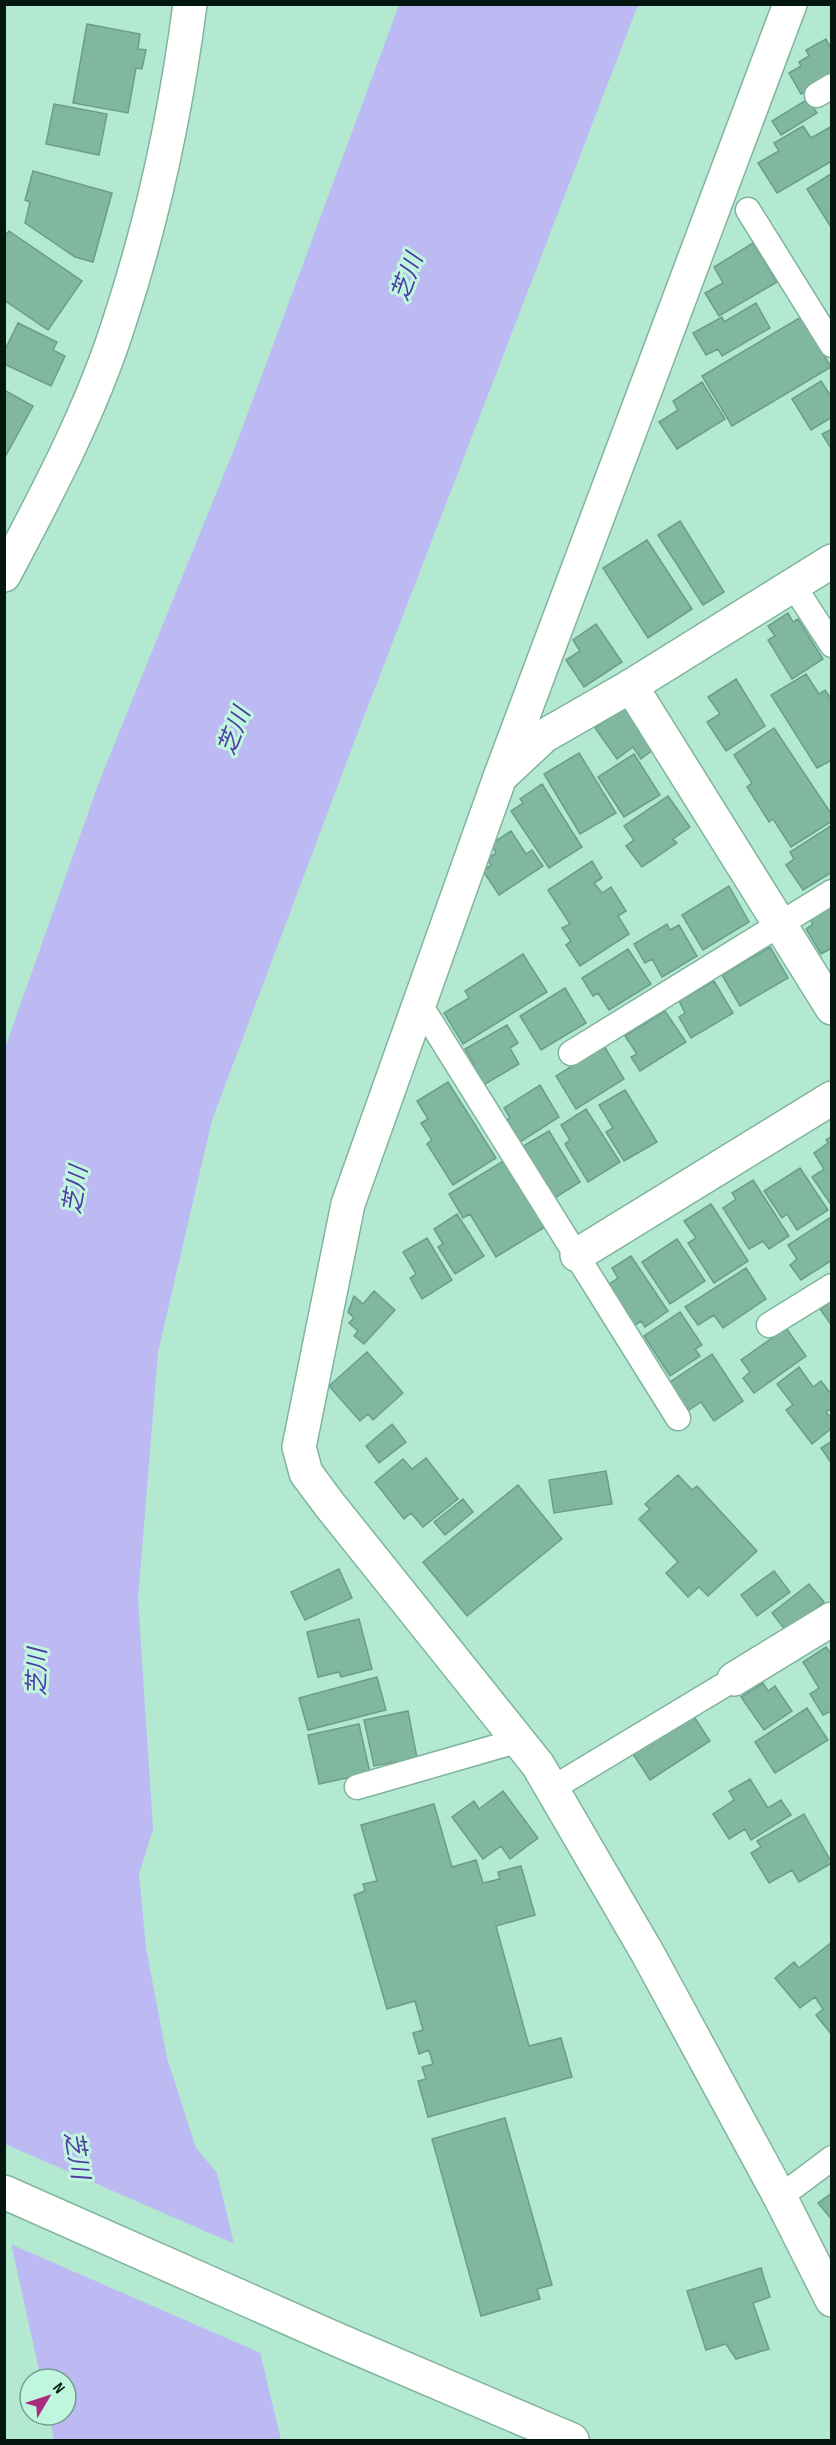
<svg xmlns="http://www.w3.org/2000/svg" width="836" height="2445" font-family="'Sofia Sans Condensed','Noto Sans JP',sans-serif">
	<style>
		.water { fill: #bcb9f3 }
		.pier { fill: #b3e9d1 }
		.building { fill: #81b69f; stroke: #6a9e88; stroke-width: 1.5 }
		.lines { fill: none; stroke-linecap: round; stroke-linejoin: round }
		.lane-casing { stroke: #80b49e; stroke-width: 27 }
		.street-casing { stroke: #80b49e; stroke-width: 36 }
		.secondary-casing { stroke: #80b49e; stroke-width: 36 }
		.lane { stroke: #fff; stroke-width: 24 }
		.street { stroke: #fff; stroke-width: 33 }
		.secondary { stroke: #fff; stroke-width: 33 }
		.labels { text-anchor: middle; stroke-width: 6; stroke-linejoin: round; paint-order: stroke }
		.water-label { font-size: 24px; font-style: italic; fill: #4f3ba6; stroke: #c0f6de }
	</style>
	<rect width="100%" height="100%" fill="#b3e9d1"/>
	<!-- water -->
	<path class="water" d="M399 5H638L350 753 212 1120 158 1352 138 1599 153 1829 139 1874 146 1948 167 2058 196 2148 217 2173 281 2440H54L49 2415H66V2379H41L5 2216 4 1051 99 782 239 437Z"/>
	<!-- pier -->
	<path class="pier" d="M5 2144 237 2245 263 2354 8 2243 4 2229Z"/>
	<!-- building -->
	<path class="building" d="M87 24 140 34 138 49 146 50 142 69 136 68 128 113 73 103Z
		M826 39 832 50V77L801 94 789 73 801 66 799 62 809 56 806 50Z
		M808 99 817 113 781 135 772 121Z
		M54 104 107 114 99 155 46 144Z
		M803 126 811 138 832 126V161L777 193 758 163 779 151 774 143Z
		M33 171 112 193 93 262 75 257 25 223 30 202 25 200Z
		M832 173V229L807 189Z
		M9 231 82 281 48 330 4 300V237Z
		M753 243 777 282 719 316 705 293 723 283 714 267Z
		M756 303 770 328 722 356 718 349 706 355 693 333 722 317 724 322Z
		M801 317 831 367 732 426 702 376Z
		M18 323 57 342 53 350 65 356 51 386 4 364V352Z
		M821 381 832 398V417L811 430 792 399Z
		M702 382 725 419 677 449 659 422 678 410 673 401Z
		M4 390 33 406 4 459Z
		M832 429V450L822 434Z
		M680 521 724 592 703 605 658 535Z
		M647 540 692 609 648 638 603 568Z
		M788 613 793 622 798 619 823 659 792 679 768 640 775 636 768 626Z
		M596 624 622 662 584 687 566 660 580 651 573 640Z
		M806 674 819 694 825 690 832 700V760L817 768 771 695Z
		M736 679 765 726 726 751 707 722 720 714 708 697Z
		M624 706 655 748 641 759 633 747 617 759 595 728Z
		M774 728 832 815V821L791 847 773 819 769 822 747 787 752 783 734 755Z
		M579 753 616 813 580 834 544 774Z
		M634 754 660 795 624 817 598 777Z
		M542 784 582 847 549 868 511 811 523 803 520 799Z
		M668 796 690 827 673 839 677 843 642 867 626 846 634 840 624 826Z
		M832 825V872L803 890 786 865 794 859 790 852Z
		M511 831 526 854 532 850 543 866 499 895 483 871 491 865 487 859 496 853 491 844Z
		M592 861 602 878 594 883 602 893 611 887 626 911 618 916 629 934 580 966 566 945 571 941 562 928 570 924 548 890Z
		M729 886 749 922 703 950 682 915Z
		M832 906V948L821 954 806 929 813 924 809 919Z
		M667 924 670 930 679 925 697 956 662 977 652 959 645 963 634 944Z
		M770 947 788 978 740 1006 722 975Z
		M628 949 651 984 609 1010 598 993 593 996 582 978Z
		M523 954 547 992 463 1044 444 1013 469 998 465 991Z
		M714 981 733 1013 691 1038 679 1017 685 1013 679 1001Z
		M565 988 586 1023 541 1050 520 1016Z
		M665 1011 686 1042 640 1071 631 1057 637 1054 625 1036Z
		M507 1025 518 1043 510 1048 519 1064 480 1087 469 1067 474 1064 465 1049Z
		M604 1046 624 1079 576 1109 556 1076Z
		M448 1082 496 1158 453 1185 427 1144 432 1140 421 1123 428 1119 417 1101Z
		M540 1085 559 1117 517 1144 503 1122 510 1118 504 1108Z
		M625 1090 657 1142 624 1161 606 1132 613 1128 599 1105Z
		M586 1109 620 1162 588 1182 565 1144 570 1140 561 1125Z
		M549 1131 580 1182 550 1201 518 1149Z
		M832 1136V1206L812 1177 824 1169 814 1153 828 1143 826 1140Z
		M505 1160 545 1227 496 1257 470 1214 463 1218 449 1194Z
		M800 1168 828 1210 797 1230 787 1214 782 1218 764 1191Z
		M753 1180 789 1236 769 1249 763 1241 749 1249 723 1208 736 1199 732 1193Z
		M711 1204 748 1261 714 1283 688 1243 696 1238 684 1221Z
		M457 1214 484 1256 455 1274 438 1247 443 1244 434 1229Z
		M831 1217 832 1260 801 1280 790 1265 797 1259 788 1245Z
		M427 1238 452 1280 422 1299 410 1278 416 1274 403 1252Z
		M677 1239 705 1281 670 1304 642 1262Z
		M631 1256 668 1311 645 1327 641 1321 630 1328 603 1288 618 1278 612 1268Z
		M746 1268 766 1299 723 1328 714 1315 698 1325 685 1307Z
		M374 1291 395 1310 364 1344 354 1336 358 1331 349 1323 354 1318 348 1312 354 1296 363 1304Z
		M832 1301V1326L820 1309Z
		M680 1312 702 1345 695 1349 700 1356 670 1376 644 1336Z
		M786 1328 806 1356 754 1393 743 1378 750 1372 741 1360Z
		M367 1352 403 1393 373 1420 368 1414 360 1421 329 1386Z
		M712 1354 743 1401 714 1421 701 1402 686 1412 667 1384Z
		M799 1367 813 1387 821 1381 832 1395V1408L826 1412 832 1419V1428L812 1444 786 1410 793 1405 777 1384Z
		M392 1424 406 1442 379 1463 366 1446Z
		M832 1441V1464L821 1448Z
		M426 1458 458 1499 423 1527 411 1513 404 1519 375 1482 403 1459 412 1469Z
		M606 1471 612 1504 554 1513 549 1480Z
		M678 1475 692 1490 697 1486 757 1551 708 1596 699 1587 688 1597 666 1573 678 1562 639 1519 650 1509 645 1504Z
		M518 1485 562 1539 467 1616 423 1562Z
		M463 1499 473 1512 445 1535 434 1522Z
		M339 1569 352 1598 305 1620 291 1592Z
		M774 1571 790 1592 757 1616 741 1595Z
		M809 1584 824 1602 786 1631 772 1613Z
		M359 1619 372 1669 341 1677 339 1672 318 1677 307 1632Z
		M826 1647 832 1655V1711L823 1715 810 1694 819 1688 803 1662Z
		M377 1677 386 1710 308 1730 299 1698Z
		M763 1683 768 1691 775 1686 792 1711 764 1730 741 1697Z
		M807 1708 828 1740 775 1773 755 1742Z
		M408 1711 417 1758 374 1766 364 1720Z
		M693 1715 710 1741 650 1780 633 1754Z
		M359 1724 370 1773 319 1784 308 1735Z
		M750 1779 768 1808 781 1800 791 1815 751 1840 745 1829 729 1839 713 1814 734 1800 729 1791Z
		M503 1791 538 1838 510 1859 501 1846 483 1859 452 1817 474 1801 479 1809Z
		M434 1804 452 1867 476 1860 483 1883 500 1879 498 1872 521 1866 535 1915 496 1926 529 2046 561 2038 572 2077 428 2117 418 2081 426 2079 422 2067 433 2064 429 2050 419 2054 413 2033 423 2030 415 2001 387 2009 354 1895 365 1891 363 1884 377 1881 361 1825Z
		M804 1814 832 1863 799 1882 792 1870 769 1883 751 1853 761 1847 757 1841Z
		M832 1942V2035L816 2015 823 2009 815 1997 800 2008 775 1978 794 1962 799 1968Z
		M505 2118 552 2285 537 2289 540 2299 481 2316 432 2139Z
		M832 2193V2220L818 2203Z
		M761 2268 770 2297 753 2303 769 2349 736 2359 726 2344 706 2350 687 2291Z"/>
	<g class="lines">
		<!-- lane casing -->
		<g class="lane-casing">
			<path id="lane" d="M817 95 832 86
				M748 210 832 345
				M793 585 832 645
				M419 1003 678 1418
				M571 1053 832 892
				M769 1325 832 1286
				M357 1787 520 1740
				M553 1788 734 1679
				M780 2197 832 2158"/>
		</g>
		<!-- street casing -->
		<g class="street-casing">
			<path id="street" d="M631 686 832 1008
				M500 777 790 4
				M577 1255 832 1098
				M734 1679 832 1619"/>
		</g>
		<!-- secondary casing -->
		<g class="secondary-casing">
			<path id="secondary" d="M832 561 631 686 544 736 500 777 348 1204 299 1447 306 1473 329 1504 538 1765 648 1954 780 2197 832 2300
				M4 575C47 494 91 411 119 323 153 220 176 112 190 4
				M4 2192 338 2340 572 2440"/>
		</g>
		<!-- lane -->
		<use href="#lane" class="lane"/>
		<!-- street -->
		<use href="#street" class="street"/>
		<!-- secondary -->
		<use href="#secondary" class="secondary"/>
	</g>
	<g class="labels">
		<!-- water labels -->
		<g class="water-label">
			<text transform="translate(407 277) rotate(-70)" y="8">芝川</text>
			<text transform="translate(234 731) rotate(-69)" y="8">芝川</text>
			<text transform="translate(75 1190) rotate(-81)" y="8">芝川</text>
			<text transform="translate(37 1672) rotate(-89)" y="8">芝川</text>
			<text transform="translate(77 2155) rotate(80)" y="8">芝川</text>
		</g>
	</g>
	<!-- border -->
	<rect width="836" height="2445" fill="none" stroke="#031710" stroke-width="12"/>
	<!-- north arrow -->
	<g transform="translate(48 2397) rotate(51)"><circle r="28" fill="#c0f6de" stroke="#749d8c" stroke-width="1.5"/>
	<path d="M0-4.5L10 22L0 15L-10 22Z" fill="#aa2c7c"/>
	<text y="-9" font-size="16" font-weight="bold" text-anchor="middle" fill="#031710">N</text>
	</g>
</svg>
